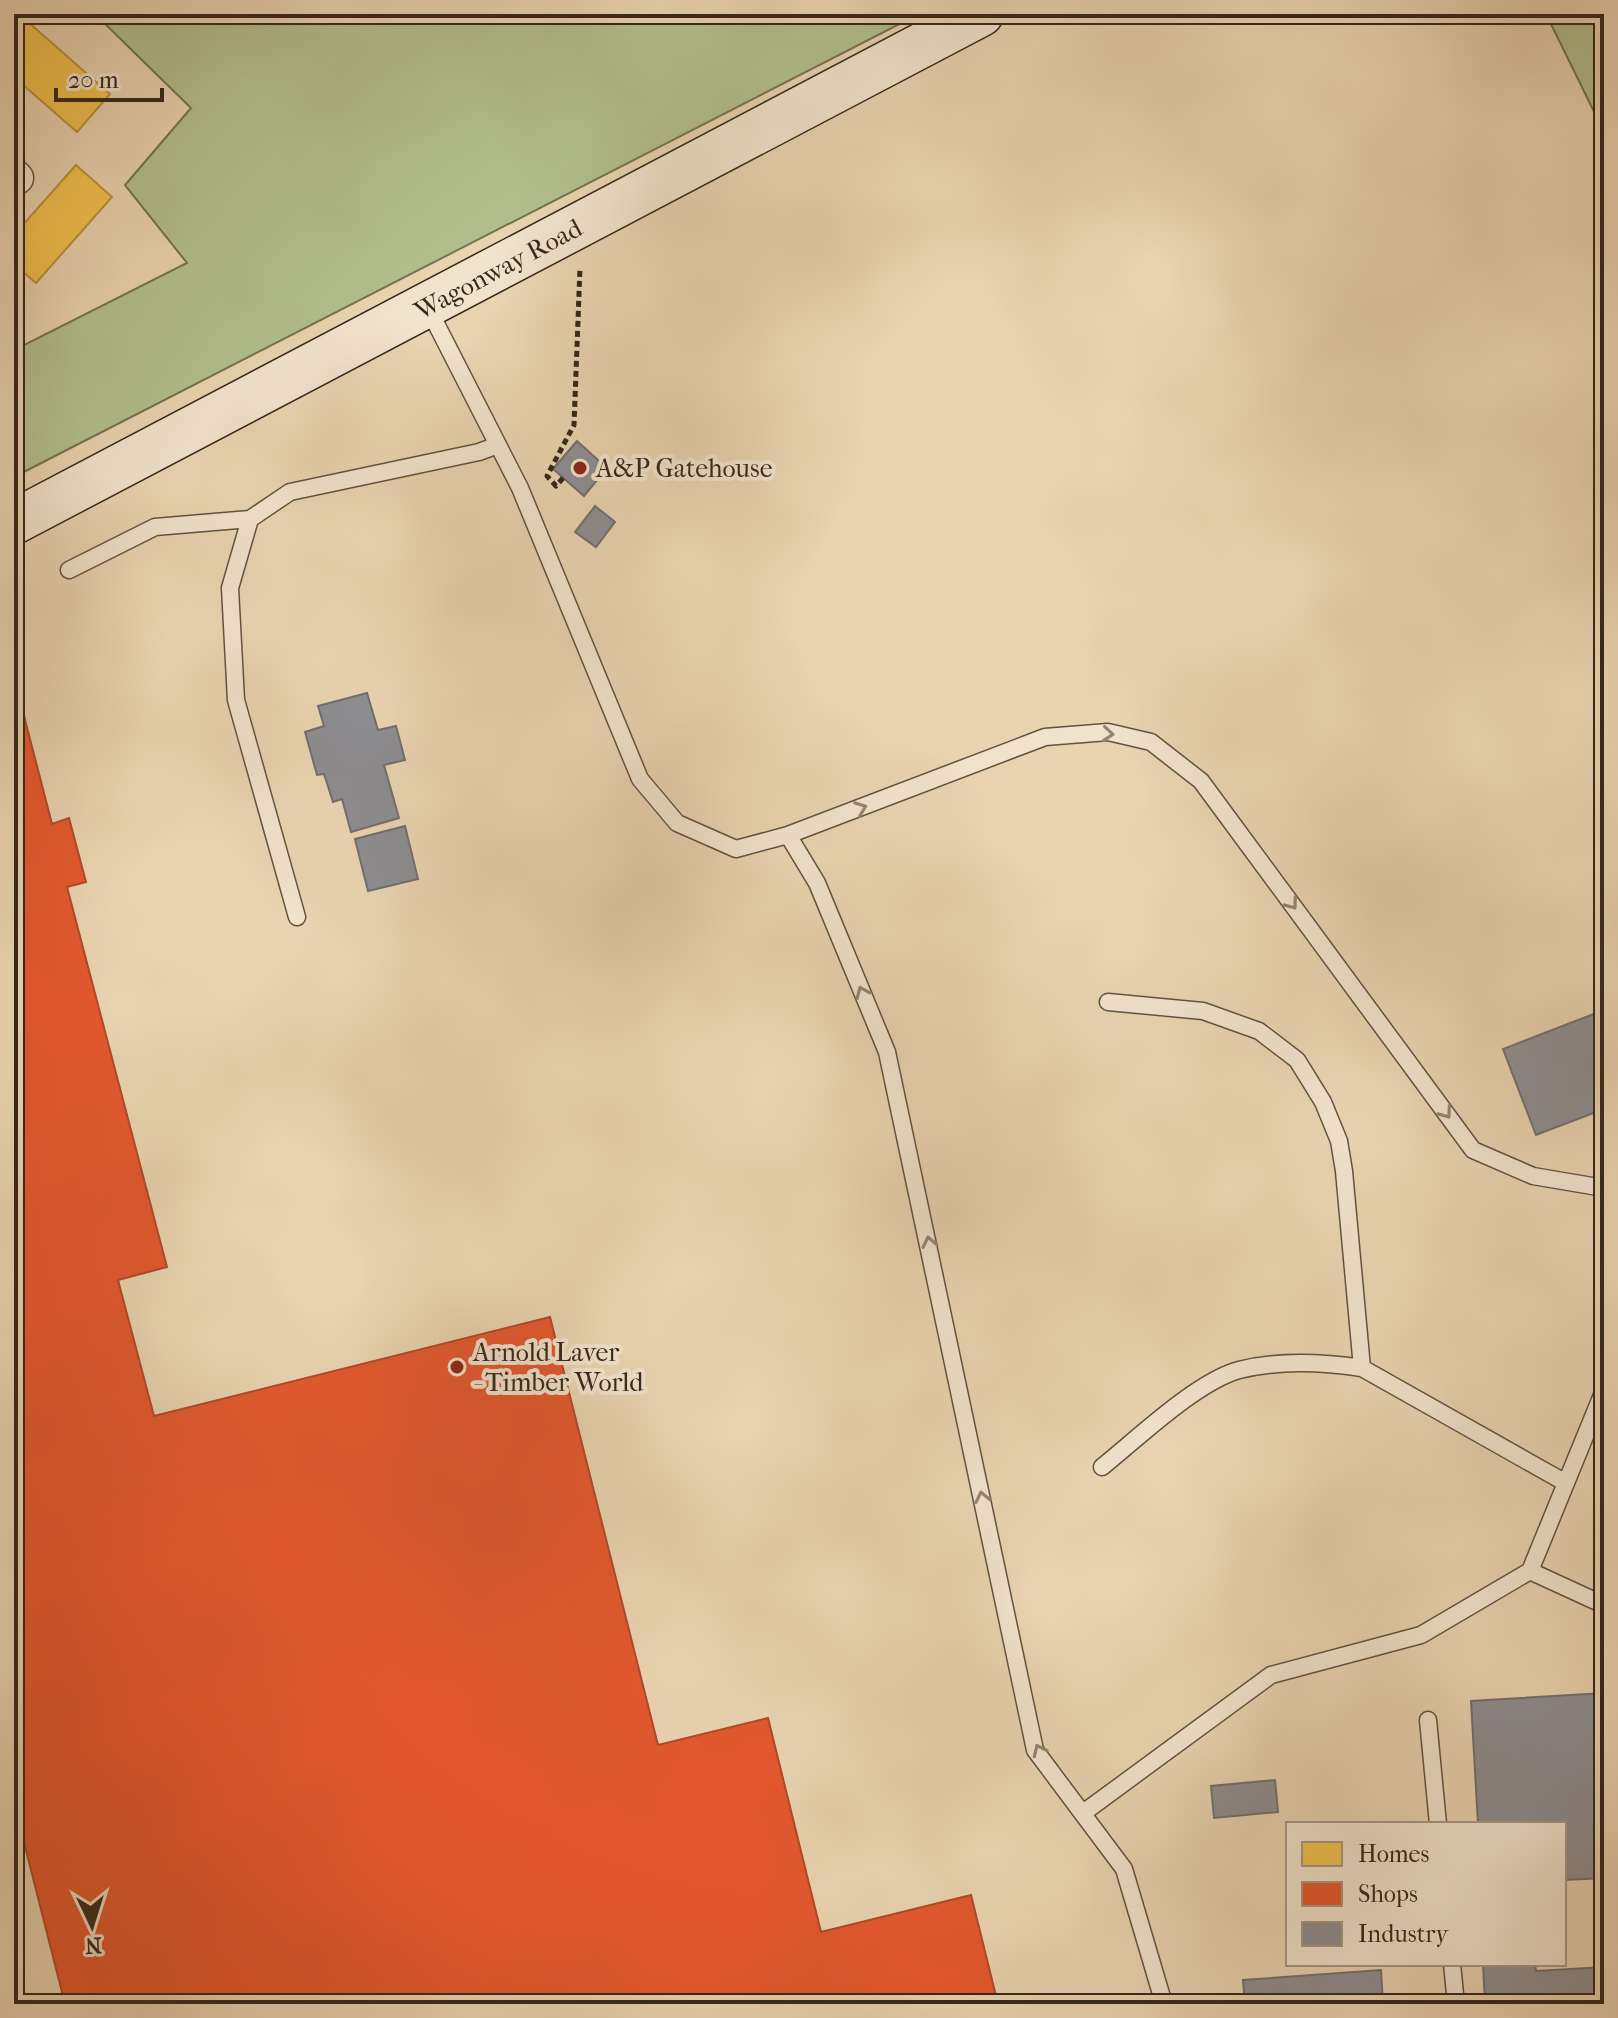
<svg xmlns="http://www.w3.org/2000/svg" width="1618" height="2018" font-family="'IM FELL French Canon',serif">
	<style>
		.green { fill: #b2be8e; stroke: #747254; stroke-width: 2 }
		.homes { fill: #f2c14e; stroke: #b9933e; stroke-width: 2 }
		.shops { fill: #e4572e; stroke: #b04928; stroke-width: 2 }
		.industry { fill: #8d8d92; stroke: #736e6e; stroke-width: 2 }
		.lines { fill: none; stroke-linecap: round; stroke-linejoin: round }
		.service-casing { stroke: #625240; stroke-width: 19 }
		.minor-casing { stroke: #625240; stroke-width: 35 }
		.secondary-casing { stroke: #35271a; stroke-width: 47 }
		.path { stroke: #35271a; stroke-width: 5; stroke-dasharray: 6 4; stroke-linecap: butt }
		.service { stroke: #f1e2cc; stroke-width: 16 }
		.minor { stroke: #f1e2cc; stroke-width: 32 }
		.secondary { stroke: #f1e2cc; stroke-width: 44 }
		.oneway { stroke: #938473 }
		.poi-dot { fill: #8f2418; stroke: #f1e2cc; stroke-width: 3 }
		.labels { text-anchor: middle; stroke-width: 8; stroke-linejoin: round; paint-order: stroke }
		.street-label { font-size: 26px; fill: #35271a; stroke: #f1e2cc }
		.poi-label { font-size: 26px; fill: #35271a; stroke: #f1e2cc; text-anchor: start }
	</style>
	<rect width="100%" height="100%" fill="#e9d3b0"/>
	<filter id="stains"><feTurbulence type="fractalNoise" baseFrequency=".0025" numOctaves="4"/><feColorMatrix values="0 0 0 0 .2 0 0 0 0 .09 0 0 0 0 .02 0 0 0 .5 -.17"/></filter>
	<radialGradient id="worn" r=".72"><stop offset=".6" stop-color="#630" stop-opacity="0"/><stop offset="1" stop-color="#630" stop-opacity=".3"/></radialGradient>
	<!-- green -->
	<path class="green" d="M95 14H919L14 477V350L187 263 125 185 191 108Z
		M1546 14H1604V132Z"/>
	<!-- homes -->
	<path class="homes" d="M14 14H19L110 94 77 132 14 77Z
		M76 165 112 197 36 283 14 264V235Z"/>
	<!-- shops -->
	<path class="shops" d="M14 677 52 824 69 818 86 882 67 887 167 1267 118 1280 154 1416 550 1317 658 1745 768 1718 821 1932 971 1895 998 2004H65L14 1803Z"/>
	<!-- industry -->
	<path class="industry" d="M577 441 607 468 584 496 553 469Z
		M595 506 615 522 596 547 575 532Z
		M367 693 378 730 396 726 405 760 384 765 399 818 351 832 342 799 333 802 324 774 317 775 305 732 324 726 318 706Z
		M405 826 418 879 368 891 355 839Z
		M1604 1010V1109L1536 1135 1503 1049Z
		M1604 1693V1878L1564 1880V1824H1478L1471 1701Z
		M1275 1780 1278 1812 1214 1818 1211 1786Z
		M1483 1964H1535L1536 1971 1604 1967V2004H1485Z
		M1381 1970 1383 2004H1245L1243 1980Z"/>
	<g class="lines">
		<!-- service casing -->
		<g class="service-casing">
			<path id="service" d="M428 308 520 488 640 779 677 823 736 849 788 835 1045 737 1108 732 1151 742 1201 781 1473 1150 1533 1176 1604 1188
				M69 570 155 527 250 519
				M788 835 817 883 887 1052 1035 1750 1124 1869 1164 2004
				M297 917 236 700 230 588 250 519 290 492 479 452 498 445
				M1108 1002 1203 1011 1259 1031 1297 1060 1323 1102 1339 1141 1344 1171 1362 1368
				M1102 1467C1137 1439 1196 1382 1239 1370 1279 1360 1322 1362 1362 1368L1566 1483
				M1530 1571 1604 1605
				M1428 1720 1438 1824
				M1083 1813 1271 1675 1421 1635 1530 1571 1604 1390
				M1452 1964 1456 2004"/>
		</g>
		<!-- minor casing -->
		<g class="minor-casing">
			<path id="minor" d="M14 175 17 178"/>
		</g>
		<!-- secondary casing -->
		<g class="secondary-casing">
			<path id="secondary" d="M14 522 981 14"/>
		</g>
		<!-- path -->
		<path class="path" d="M563 478 556 486 547 476 574 425 580 268"/>
		<!-- service -->
		<use href="#service" class="service"/>
		<!-- minor -->
		<use href="#minor" class="minor"/>
		<!-- secondary -->
		<use href="#secondary" class="secondary"/>
	</g>
	<!-- one-way arrows -->
	<defs><path id="oneway-chevron" d="M-2-3.5L2.5 0L-2 3.5" fill="none" stroke-width="1.6" stroke-linecap="round" stroke-linejoin="round" transform="scale(2)"/></defs>
	<g class="oneway">
		<use href="#oneway-chevron" transform="translate(1108 734) rotate(5)"/>
		<use href="#oneway-chevron" transform="translate(861 808) rotate(-21)"/>
		<use href="#oneway-chevron" transform="translate(1292 904) rotate(54)"/>
		<use href="#oneway-chevron" transform="translate(862 992) rotate(-113)"/>
		<use href="#oneway-chevron" transform="translate(1446 1113) rotate(54)"/>
		<use href="#oneway-chevron" transform="translate(929 1242) rotate(-102)"/>
		<use href="#oneway-chevron" transform="translate(982 1497) rotate(-102)"/>
		<use href="#oneway-chevron" transform="translate(1039 1750) rotate(-115)"/>
	</g>
	<!-- markers -->
	<g class="poi-dot">
		<circle cx="580" cy="468" r="8"/>
		<circle cx="457" cy="1367" r="8"/>
	</g>
	<g class="labels">
		<!-- street labels -->
		<g class="street-label">
			<text transform="translate(498 269) rotate(-28)" y="9">Wagonway Road</text>
		</g>
		<!-- poi labels -->
		<g class="poi-label">
			<text x="596" y="477">A&amp;P Gatehouse</text>
			<text x="473" y="1361">Arnold Laver<tspan x="473" dy="30">- Timber World</tspan></text>
		</g>
	</g>
	<!-- margin -->
	<rect width="1618" height="2018" fill="none" stroke="#e9d3b0" stroke-width="48"/>
	<rect x="16" y="16" width="1586" height="1986" fill="none" stroke="#35271a" stroke-width="4"/>
	<rect x="24" y="24" width="1570" height="1970" fill="none" stroke="#35271a" stroke-width="2"/>
	<!-- legend -->
	<rect x="1286" y="1822" width="280" height="144" fill="#f1e2cc" stroke="#a69785" stroke-width="2"/>
	<rect x="1302" y="1842" width="40" height="24" fill="#f2c14e" stroke="#a69785" stroke-width="2"/>
	<text x="1358" y="1862" font-size="24" fill="#35271a">Homes</text>
	<rect x="1302" y="1882" width="40" height="24" fill="#e4572e" stroke="#a69785" stroke-width="2"/>
	<text x="1358" y="1902" font-size="24" fill="#35271a">Shops</text>
	<rect x="1302" y="1922" width="40" height="24" fill="#8d8d92" stroke="#a69785" stroke-width="2"/>
	<text x="1358" y="1942" font-size="24" fill="#35271a">Industry</text>
	<!-- north arrow -->
	<g transform="translate(92 1926) rotate(176)" stroke="#f1e2cc" stroke-width="6" paint-order="stroke">
	<path d="M0-6L14 30L0 20L-14 30Z" fill="#35271a"/>
	<text y="-12" font-size="22" font-weight="bold" text-anchor="middle" fill="#35271a">N</text>
	</g>
	<!-- scale -->
	<path d="M56 88v12h106v-12" fill="none" stroke="#35271a" stroke-width="4"/>
	<text x="68" y="88" font-size="24" fill="#35271a" stroke="#f1e2cc" stroke-width="6" paint-order="stroke">20 m</text>
	<rect width="100%" height="100%" filter="url(#stains)"/>
	<rect width="100%" height="100%" fill="url(#worn)"/>
</svg>
